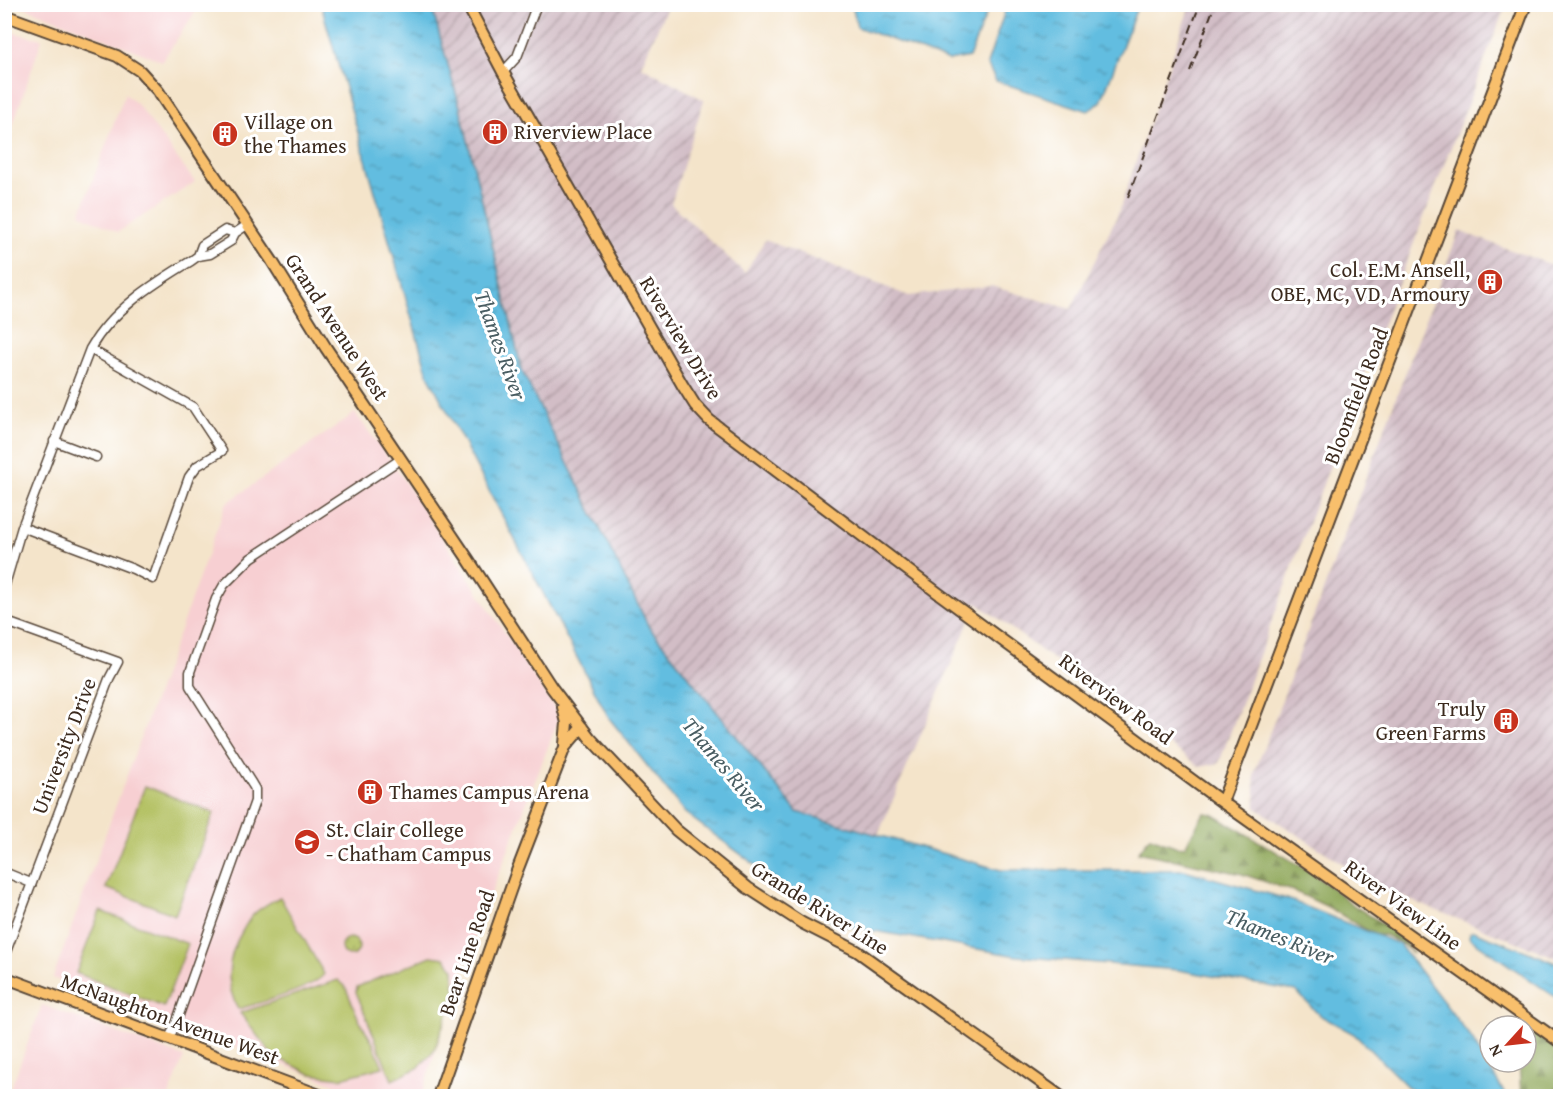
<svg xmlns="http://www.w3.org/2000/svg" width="1565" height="1101" font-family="'Gentium Book Plus',serif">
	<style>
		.built { fill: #f7cfd2 }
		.industrial { fill: url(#industrial-furrows) }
		.grass { fill: url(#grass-dots); stroke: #787641; stroke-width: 1.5 }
		.forest { fill: url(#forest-firs); stroke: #65683c; stroke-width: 1.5 }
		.pitch { fill: #b4c164; stroke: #787641; stroke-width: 1.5 }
		.water { fill: url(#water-ripples); stroke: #4e747f; stroke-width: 1.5 }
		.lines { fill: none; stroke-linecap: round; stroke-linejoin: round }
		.minor-casing { stroke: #574638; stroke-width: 11 }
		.major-casing { stroke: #574638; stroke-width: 14 }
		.minor { stroke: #fff; stroke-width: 8 }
		.major { stroke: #f8bf6c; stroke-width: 10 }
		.rail { stroke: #3b2a1e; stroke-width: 2; stroke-dasharray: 9 4.5; stroke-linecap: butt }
		.labels { text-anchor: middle; stroke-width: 6; stroke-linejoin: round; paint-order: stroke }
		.poi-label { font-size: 21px; fill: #3b2a1e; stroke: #fff; text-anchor: start }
		.street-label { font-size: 21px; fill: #3b2a1e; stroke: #fff }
		.water-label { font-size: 22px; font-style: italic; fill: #495d62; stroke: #fff }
	</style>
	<defs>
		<pattern id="industrial-furrows" width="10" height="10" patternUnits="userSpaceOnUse" patternTransform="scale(1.5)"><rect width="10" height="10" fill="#d2bdc6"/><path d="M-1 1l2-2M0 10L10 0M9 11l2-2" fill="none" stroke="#ac9aa0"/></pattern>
		<pattern id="grass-dots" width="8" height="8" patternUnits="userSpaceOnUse" patternTransform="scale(1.5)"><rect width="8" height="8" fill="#b4c164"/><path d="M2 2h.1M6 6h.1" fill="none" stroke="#949d52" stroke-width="1.8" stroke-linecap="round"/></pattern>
		<pattern id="forest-firs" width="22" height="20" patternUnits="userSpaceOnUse" patternTransform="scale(1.5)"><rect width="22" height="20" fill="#8fa75a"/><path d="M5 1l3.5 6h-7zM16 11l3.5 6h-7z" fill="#76884a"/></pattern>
		<pattern id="water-ripples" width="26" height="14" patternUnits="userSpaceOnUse" patternTransform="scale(1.5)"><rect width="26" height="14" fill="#62bde0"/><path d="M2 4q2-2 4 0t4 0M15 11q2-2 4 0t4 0" fill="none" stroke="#529ab5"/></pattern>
	</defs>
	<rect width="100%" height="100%" fill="#fff"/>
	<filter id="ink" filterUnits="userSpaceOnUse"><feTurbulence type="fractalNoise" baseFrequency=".0167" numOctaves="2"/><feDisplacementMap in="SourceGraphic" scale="12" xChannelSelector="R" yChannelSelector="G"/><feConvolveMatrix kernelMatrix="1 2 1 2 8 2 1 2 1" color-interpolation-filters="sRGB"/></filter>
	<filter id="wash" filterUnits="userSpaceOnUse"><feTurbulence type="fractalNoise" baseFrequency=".008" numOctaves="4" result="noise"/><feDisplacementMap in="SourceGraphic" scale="24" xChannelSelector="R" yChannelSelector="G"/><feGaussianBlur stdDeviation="1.35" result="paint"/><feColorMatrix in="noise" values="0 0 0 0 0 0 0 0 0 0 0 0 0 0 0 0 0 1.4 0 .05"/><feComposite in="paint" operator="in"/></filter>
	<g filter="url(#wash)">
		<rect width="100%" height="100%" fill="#f4e4ca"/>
		<!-- built -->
		<path class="built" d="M19 5 200 4V5L162 61Z
			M5 31 42 39 5 148 4 31Z
			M125 94 138 105 195 182 118 232 80 214Z
			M355 413 398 471 560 716 462 969 421 1096H366L53 978 226 504Z
			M42 1005 184 1057 169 1096H8Z"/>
		<!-- industrial -->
		<path class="industrial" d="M431 5H668L641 66 704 100 671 204 745 273 765 240 909 296 991 286 1071 309 1118 214 1190 5H1506L1393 297 1219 763 1200 767 977 603 878 835 797 812 649 627 522 371 460 107Z
			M1459 231 1560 268V959L1384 890 1256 808 1254 774Z"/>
		<!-- grass -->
		<path class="grass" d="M341 947a9 9 0 1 1 18 0a9 9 0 1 1-18 0Z"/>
		<!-- forest -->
		<path class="forest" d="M1204 813 1212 814 1311 872 1356 907 1396 932 1414 954 1401 943 1385 935H1375L1328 907 1296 892 1242 874 1138 852 1150 837 1178 847 1185 846Z
			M1521 1021 1546 1042 1560 1051V1096H1521L1519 1062H1526V1026H1521Z"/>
		<!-- pitch -->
		<path class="pitch" d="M145 786 214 813 175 915 106 888Z
			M280 897 324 974C316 988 256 1004 238 1009 224 982 227 956 243 930 246 925 249 919 253 915 260 907 271 902 280 897Z
			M100 911 188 944 164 1007 76 973Z
			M431 956 445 958 454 969 455 993 434 1051 418 1068 392 1080 356 992 357 987Z
			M338 980 345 986 359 1020 373 1043 383 1067 341 1078 311 1074 272 1055 240 1013Z"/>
		<!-- water -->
		<path class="water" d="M321 5H431L460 107 522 371 649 627 797 812 1001 870H1184L1287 899 1399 944 1472 1039 1506 1096H1417L1354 1034 1319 1015 1296 991 1178 970 1017 956 835 924 685 813 609 718 428 375Z
			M852 5V4L990 5 969 57 949 61 857 27Z
			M1007 5H1138L1101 102 1088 111 996 81 987 64Z
			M1473 931 1560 964V1000L1472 940 1469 937 1470 933Z"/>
	</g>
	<g filter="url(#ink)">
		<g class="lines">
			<!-- minor casing -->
			<g class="minor-casing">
				<path id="minor" d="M503 72 517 57 537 4
					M198 256 202 245 225 230 235 233
					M54 441 96 457
					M22 527 133 569 153 579 189 477 197 466 222 451 193 407 90 349
					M4 588 22 527 90 349C112 310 153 284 191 261L198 256 210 254 231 241 235 233 247 225
					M4 621 118 662 109 679 4 957
					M4 872 31 883
					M169 1038 175 1026 255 801V789L252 784 190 686V672L216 599 224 585 251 558 401 459"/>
			</g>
			<!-- major casing -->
			<g class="major-casing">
				<path id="major" d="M467 4 503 72 683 386 695 405 709 420 938 593 1222 802 1560 1042
					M4 15 117 56 140 71 158 91 272 261 326 348 468 559 552 688 590 738 676 830 748 888 802 923 857 951 1060 1096
					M563 707 567 723 565 744
					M1222 802 1526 4
					M4 977 322 1096
					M438 1096 517 871 565 747 582 727"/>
			</g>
			<!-- minor -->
			<use href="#minor" class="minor"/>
			<!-- major -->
			<use href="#major" class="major"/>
			<!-- rail -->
			<path class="rail" d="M1190 71 1215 4
				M1128 197 1200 4"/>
		</g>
	</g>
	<!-- icons -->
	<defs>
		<g id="building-disc" transform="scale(1.35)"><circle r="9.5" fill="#c8321e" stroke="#fff"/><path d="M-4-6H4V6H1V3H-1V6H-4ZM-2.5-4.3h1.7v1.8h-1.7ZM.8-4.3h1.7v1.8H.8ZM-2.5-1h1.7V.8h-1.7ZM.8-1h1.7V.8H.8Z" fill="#fff"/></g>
		<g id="university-disc" transform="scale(1.35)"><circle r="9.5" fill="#c8321e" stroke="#fff"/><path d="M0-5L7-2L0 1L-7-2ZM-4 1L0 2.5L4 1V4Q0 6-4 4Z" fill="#fff"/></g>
	</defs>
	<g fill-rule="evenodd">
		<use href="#building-disc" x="495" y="132"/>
		<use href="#building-disc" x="225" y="134"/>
		<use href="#building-disc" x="1490" y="282"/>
		<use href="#building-disc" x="1506" y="721"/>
		<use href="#building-disc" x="370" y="792"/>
		<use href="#university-disc" x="307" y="842"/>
	</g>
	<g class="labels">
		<!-- poi labels -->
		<g class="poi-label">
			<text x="244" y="129">Village on<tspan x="244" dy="24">the Thames</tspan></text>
			<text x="514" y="139">Riverview Place</text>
			<text x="1470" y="277" text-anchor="end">Col. E.M. Ansell,<tspan x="1470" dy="24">OBE, MC, VD, Armoury</tspan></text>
			<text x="1486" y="716" text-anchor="end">Truly<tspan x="1486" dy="24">Green Farms</tspan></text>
			<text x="389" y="799">Thames Campus Arena</text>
			<text x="326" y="837">St. Clair College<tspan x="326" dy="24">- Chatham Campus</tspan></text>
		</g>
		<!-- street labels -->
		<g class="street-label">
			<text transform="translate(337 327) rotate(57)" y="7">Grand Avenue West</text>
			<text transform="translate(681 338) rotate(59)" y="7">Riverview Drive</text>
			<text transform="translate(1356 396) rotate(-69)" y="7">Bloomfield Road</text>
			<text transform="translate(1116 699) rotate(37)" y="7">Riverview Road</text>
			<text transform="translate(64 746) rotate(-69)" y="7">University Drive</text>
			<text transform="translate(1403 905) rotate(36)" y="7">River View Line</text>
			<text transform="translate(820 908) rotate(32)" y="7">Grande River Line</text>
			<text transform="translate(467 953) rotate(-71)" y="7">Bear Line Road</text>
			<text transform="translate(170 1019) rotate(20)" y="7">McNaughton Avenue West</text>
		</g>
		<!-- water labels -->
		<g class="water-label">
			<text transform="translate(501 345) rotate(70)" y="8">Thames River</text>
			<text transform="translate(724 764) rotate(50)" y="8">Thames River</text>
			<text transform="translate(1280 936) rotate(22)" y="8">Thames River</text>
		</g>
	</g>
	<!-- margin -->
	<rect width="1565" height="1101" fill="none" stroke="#fff" stroke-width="24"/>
	<!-- north arrow -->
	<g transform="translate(1508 1044) rotate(243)"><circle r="28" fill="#ffffff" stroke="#b1aaa5" stroke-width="1.5"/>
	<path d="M0-4.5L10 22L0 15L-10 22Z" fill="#c8321e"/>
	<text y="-9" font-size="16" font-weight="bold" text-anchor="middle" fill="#3b2a1e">N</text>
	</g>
</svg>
